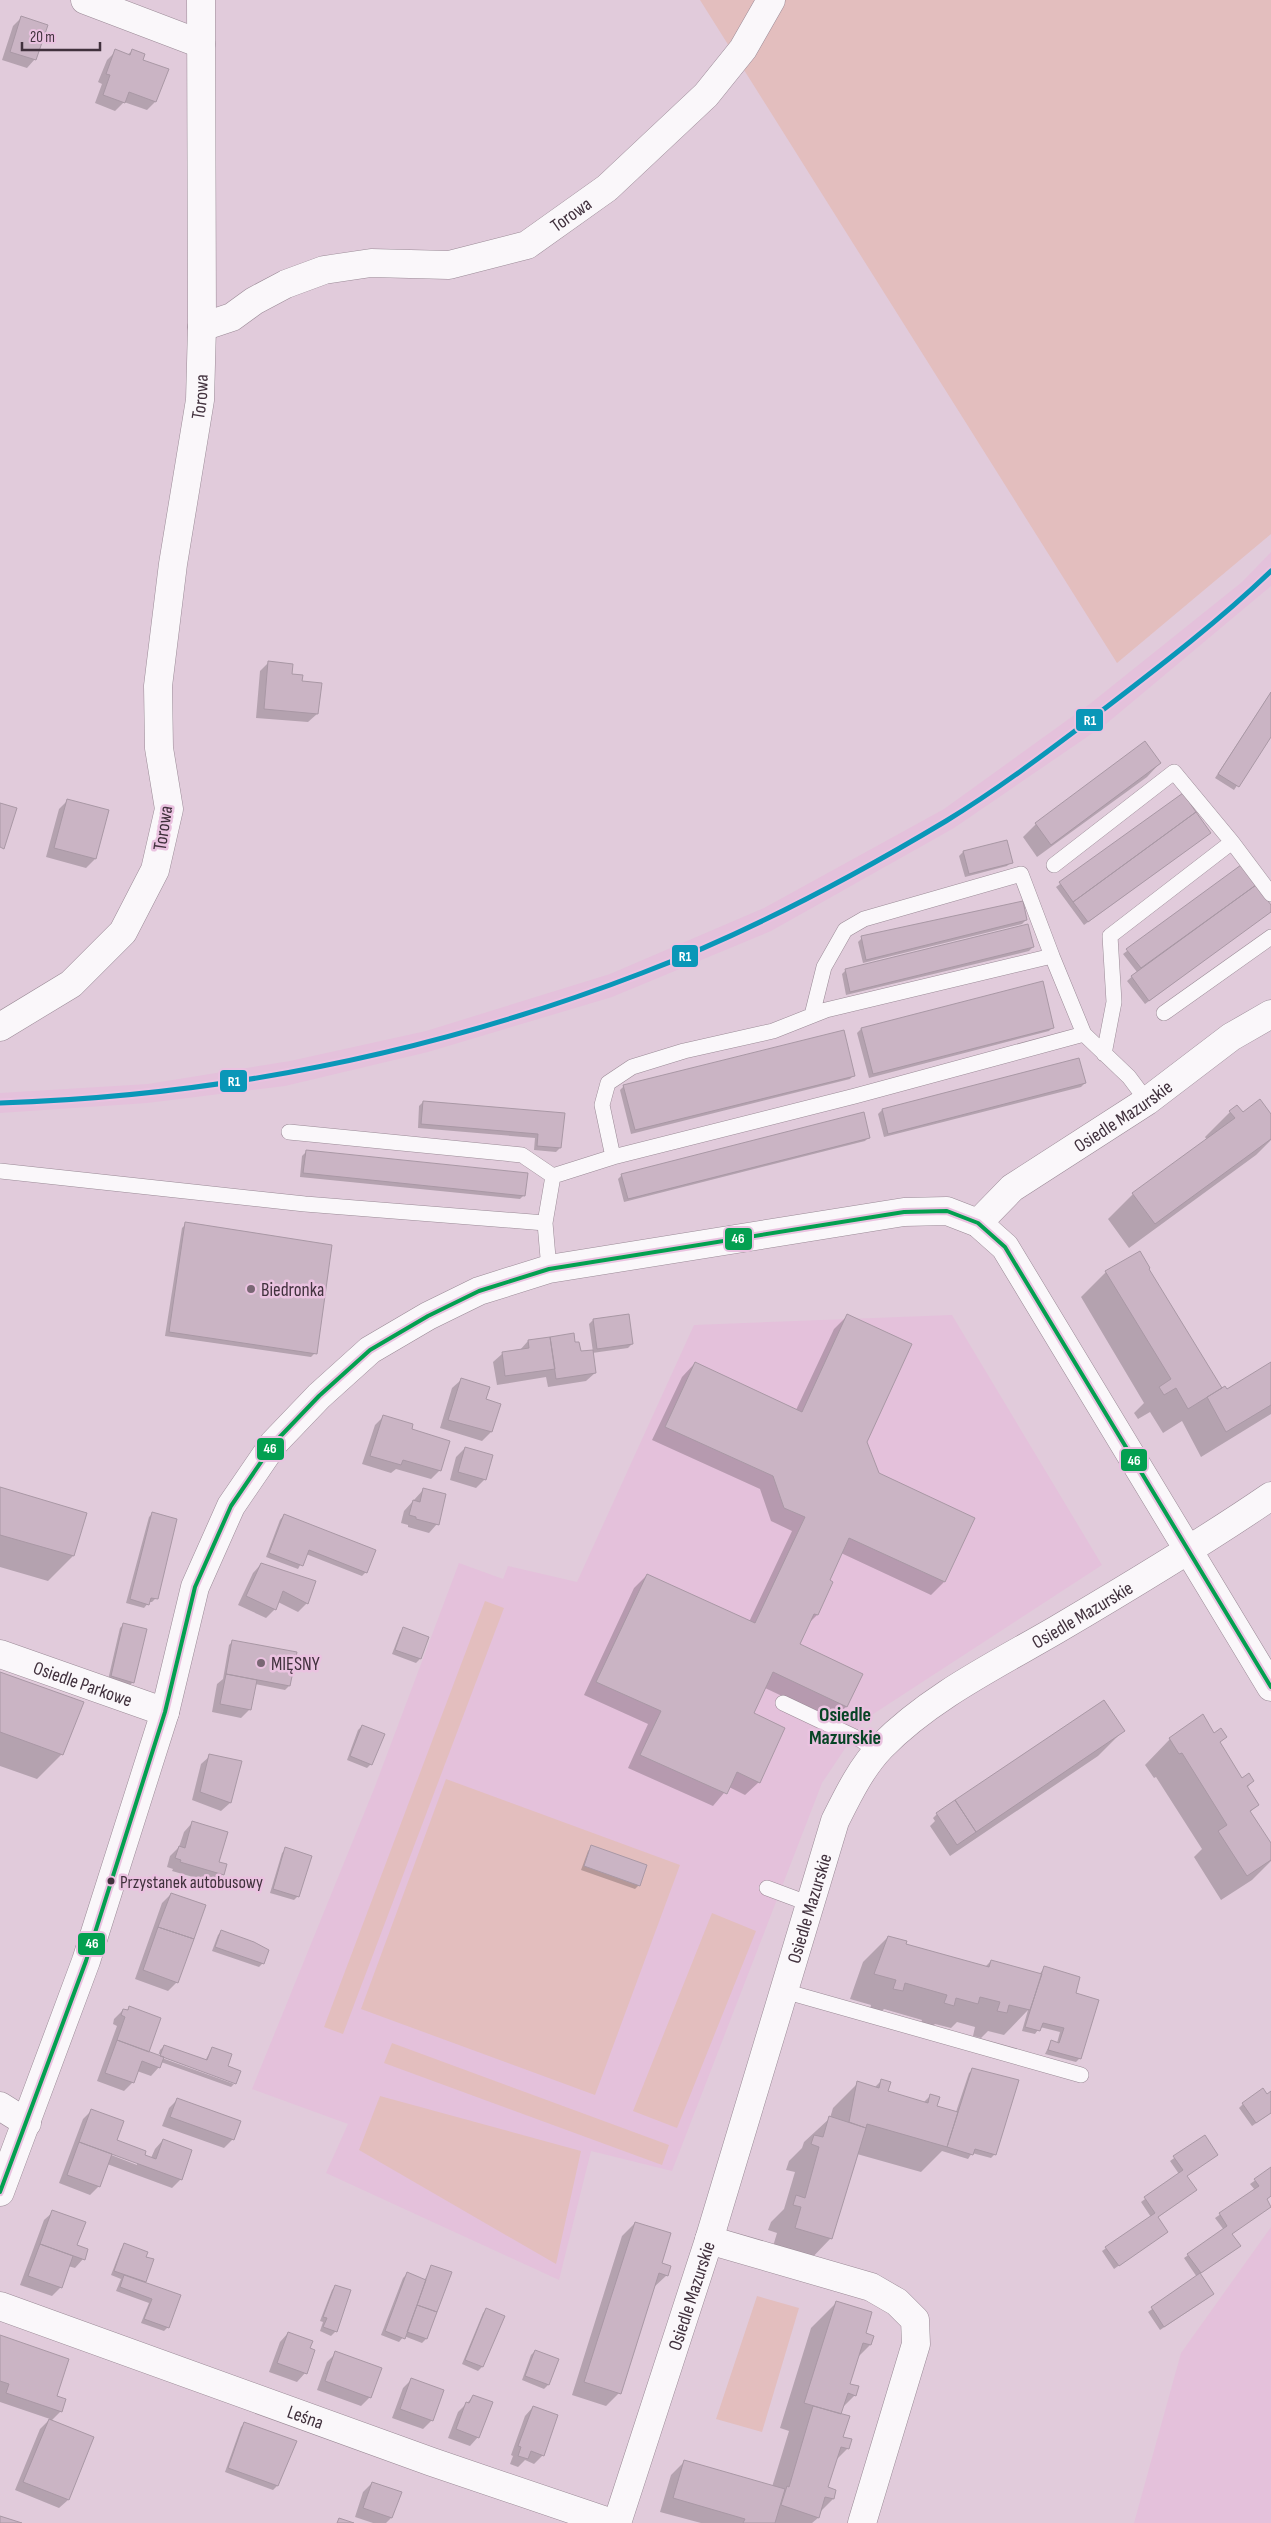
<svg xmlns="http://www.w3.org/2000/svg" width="1271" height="2523" font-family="'Sofia Sans Condensed',sans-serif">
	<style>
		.built { fill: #e4c1db }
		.green { fill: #e3bebe }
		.shadow { fill: #0003; fill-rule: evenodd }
		.building { fill: #cab4c4; stroke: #a998a5 }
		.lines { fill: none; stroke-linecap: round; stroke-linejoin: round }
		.service-casing { stroke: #9a8a96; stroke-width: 16 }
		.minor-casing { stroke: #9a8a96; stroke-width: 29 }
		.service { stroke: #faf7fa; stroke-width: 15 }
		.minor { stroke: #faf7fa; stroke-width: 28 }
		.bus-1-casing { stroke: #eac2e0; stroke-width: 8 }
		.bus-1 { stroke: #03a050; stroke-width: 4 }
		.rail-1-casing { stroke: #eac2e0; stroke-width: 9 }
		.rail-1 { stroke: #0a97b8; stroke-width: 5 }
		.poi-dot { fill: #796774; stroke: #eac2e0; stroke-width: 2 }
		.bus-dot { fill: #41313d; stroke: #eac2e0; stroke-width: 2 }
		.labels { text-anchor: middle; stroke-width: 5; stroke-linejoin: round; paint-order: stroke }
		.bus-label { font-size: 18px; fill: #41313d; stroke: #eac2e0; text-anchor: start }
		.street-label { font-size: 19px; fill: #41313d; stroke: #eac2e0 }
		.poi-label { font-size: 19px; fill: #41313d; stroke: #eac2e0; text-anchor: start }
		.neighbourhood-label { font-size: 20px; font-weight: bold; fill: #064425; stroke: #eac2e0 }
		.line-badge { stroke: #eac2e0; stroke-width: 2 }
		.badge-label { font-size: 14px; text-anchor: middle; font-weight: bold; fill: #fff }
	</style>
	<rect width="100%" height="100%" fill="#e1cbdb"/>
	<!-- built -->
	<path class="built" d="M1271 552V586L1106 724 954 828 771 931 612 997 428 1052 285 1086 147 1103 0 1113V1093L148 1084 290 1061 426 1031 610 974 764 908 944 809 1091 703 1242 582Z
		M952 1315 1102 1565 864 1720 822 1783 672 2171 591 2151 559 2280 326 2173 348 2124 252 2089 374 1789 459 1563 503 1579 508 1566 577 1582 694 1325Z
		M1271 2227V2523H1134L1181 2353Z"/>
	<!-- green -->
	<path class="green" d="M700 0H1271V534L1117 663Z
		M485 1601 504 1608 343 2034 324 2027Z
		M446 1779 680 1865 595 2095 361 2009Z
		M712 1913 756 1931 677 2128 633 2111Z
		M392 2043 669 2145 662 2165 384 2063Z
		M380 2096 581 2151 556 2264 359 2150Z
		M757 2296 799 2308 762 2432 716 2419Z"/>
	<!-- shadow -->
	<path class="shadow" d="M21 18 35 59 27 68 2 60 13 26Z
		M116 51 127 55 132 51 142 60 155 102 147 110 124 102 115 111 95 103 102 84 98 82 107 60Z
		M269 662 301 682 317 714 308 722 256 718 260 671Z
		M1271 692V735L1234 790 1215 778Z
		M1160 763 1147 777 1037 857 1023 837 1036 824Z
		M1182 795 1206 836 1084 925 1056 887Z
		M68 800 107 811 95 859 86 868 46 857 59 809Z
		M963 852 1011 862 1007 866 965 877 959 856Z
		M1241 866 1271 907V911L1145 1004 1127 981 1137 972 1123 954Z
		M1026 920 1022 924 863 963 858 942 862 938Z
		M1033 947 1029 951 846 995 842 974 846 970Z
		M1053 1027 1049 1031 869 1078 857 1033 861 1029Z
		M854 1075 850 1079 631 1134 620 1090 624 1086Z
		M1085 1083 1081 1087 884 1137 878 1114 882 1110Z
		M423 1102 563 1114 560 1148 556 1152 534 1150 535 1138 418 1128 419 1106Z
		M1230 1112 1271 1116V1140L1256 1155 1129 1248 1108 1219 1133 1194 1207 1140 1205 1137Z
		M869 1137 865 1141 624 1202 618 1179 622 1175Z
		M306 1152 524 1195 520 1199 300 1177 302 1156Z
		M186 1224 315 1353 311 1357 165 1336 182 1228Z
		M1147 1269 1221 1390 1226 1391 1271 1364V1414L1201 1457 1182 1421 1163 1433 1150 1412 1138 1419 1134 1413 1144 1403 1081 1297 1106 1272Z
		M628 1315 632 1344 628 1348 592 1353 595 1373 586 1381 548 1387 546 1377 497 1385 493 1362 502 1354 520 1350 528 1341 574 1343 580 1352H593L589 1324 593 1320Z
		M847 1316 865 1442 878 1474 973 1518 944 1582 931 1595 841 1553 828 1580 817 1615 808 1624 798 1645 862 1674 846 1707 833 1720 765 1688 752 1714 759 1782 745 1795 729 1787 713 1806 628 1768 648 1724 584 1695 634 1588 647 1575 749 1622 792 1531 771 1521 760 1489 652 1440 682 1377 695 1363 796 1410 834 1329Z
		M461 1380 485 1400 499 1404 491 1432 482 1441 440 1428 452 1388Z
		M384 1416 410 1430 440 1470 431 1479 396 1469 391 1473 362 1464 375 1425Z
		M465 1448 485 1479 476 1488 450 1480 456 1457Z
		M0 1489 73 1556 48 1581 0 1567Z
		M423 1490 437 1524 429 1533 408 1527V1525L401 1523 404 1511Z
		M153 1513 156 1598 152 1602H149L144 1608 126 1603 149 1517Z
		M284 1515 366 1572 362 1576 306 1554 298 1569 266 1557 280 1520Z
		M261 1564 315 1582 307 1603 298 1612 278 1602 275 1609 266 1618 238 1605 253 1573Z
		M124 1624 133 1682 129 1686 108 1680 120 1628Z
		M404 1629 427 1637 420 1659 416 1663 392 1654 400 1633Z
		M233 1641 289 1686 285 1690 255 1684 250 1709 241 1718 212 1712 217 1684 223 1679 229 1645Z
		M0 1674 62 1754 37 1779 0 1766Z
		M1202 1716 1214 1735 1225 1737 1219 1743 1242 1779 1253 1781 1247 1788 1258 1805 1250 1812 1271 1845V1861L1252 1880 1221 1900 1194 1857 1202 1849 1156 1777 1154 1778 1145 1765 1170 1739Z
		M362 1726 371 1764 367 1768 347 1760 358 1730Z
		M1123 1731 1098 1756 950 1856 930 1826 935 1821 933 1818 937 1814Z
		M210 1756 230 1803 221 1811 192 1800 201 1764Z
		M192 1823 223 1874 214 1883 172 1871 173 1869 167 1867 170 1856 179 1847 184 1832Z
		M592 1847 639 1885 635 1889 581 1870 588 1851Z
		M286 1849 298 1896 294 1900 270 1893 282 1853Z
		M171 1894 177 1982 168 1991 135 1979 162 1903Z
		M222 1931 263 1963 259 1967 212 1951 218 1935Z
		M888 1937 904 1944 985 1967 991 1961 1039 1975 1044 1968 1074 1994 1080 2058 1076 2062 1045 2054 1051 2042 1057 2043 1060 2032 1040 2027 1035 2034 1022 2031 1028 2010 1004 2035 988 2031 981 2038 973 2036 975 2027 957 2022 951 2028 935 2024 927 2031 920 2028 922 2020 884 2009 877 2016 869 2014 871 2005 850 1999 863 1962Z
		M129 2008 148 2053 234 2084 231 2087 161 2062 159 2067 151 2076 137 2071 132 2083 124 2091 97 2081 117 2026 113 2024 114 2019 123 2010 126 2011Z
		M164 2046 205 2061 212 2048 235 2082 159 2054 158 2056 160 2050Z
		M973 2069 995 2154 991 2158 972 2153 968 2159 942 2151 921 2172 857 2154 831 2238 806 2264 771 2253 777 2233 768 2230 771 2222 784 2209 795 2172 786 2170 789 2161 802 2148 804 2142 830 2118 833 2108 858 2083 874 2088 881 2081 887 2092 923 2103 931 2095 936 2106 956 2112 969 2073Z
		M1271 2092V2113L1252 2126 1239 2108 1243 2104Z
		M178 2099 239 2122 232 2140 224 2148 162 2126 169 2108Z
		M92 2110 115 2141 144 2155 151 2158 155 2149 163 2140 181 2179 172 2188 107 2164 99 2186 90 2195 59 2183 83 2119ZM106 2151 137 2162V2165L106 2153Z
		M1204 2137 1216 2155 1186 2176 1191 2193 1157 2218 1166 2232 1114 2269 1102 2251 1151 2217 1141 2202 1179 2174 1170 2161Z
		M1271 2169V2196L1266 2200 1270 2206 1231 2234 1239 2246 1235 2250 1199 2274 1208 2298 1160 2330 1148 2312 1197 2277 1184 2258 1224 2230 1215 2218 1255 2190 1250 2184Z
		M53 2212 83 2259 75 2268 68 2266 60 2288 52 2296 20 2285 44 2220Z
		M635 2223 667 2275 653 2288 619 2393 606 2406 572 2395 622 2236Z
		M125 2245 152 2260 144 2283 168 2327 164 2331 141 2323 149 2303 116 2291 121 2279 111 2275 121 2249Z
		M432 2266 450 2273 426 2339 422 2343 404 2336 399 2342 381 2335 403 2278 407 2274 424 2281Z
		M336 2286 350 2291 335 2332 331 2336 320 2331 323 2322 320 2321 332 2290Z
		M836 2303 865 2334 870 2345 857 2358 849 2384 855 2395 842 2408 840 2414 842 2438 848 2448 835 2461 827 2488 835 2491 833 2499 820 2512 818 2518 812 2523H701L660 2512 671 2475 684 2462 772 2487 789 2431 780 2428 811 2328Z
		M487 2309 482 2367 478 2371 462 2364 483 2313Z
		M288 2333 308 2349 305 2373 297 2382 269 2372 280 2342Z
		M0 2336 61 2411 51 2421 93 2438 68 2500 59 2508 15 2490 40 2429 50 2419 0 2402Z
		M535 2351 558 2360 548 2385 544 2389 522 2380 531 2355Z
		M336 2353 370 2397 361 2406 317 2390 327 2362Z
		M412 2379 432 2420 423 2429 392 2418 403 2388Z
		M473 2397 478 2437 470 2446 448 2438 458 2412Z
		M533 2407 543 2455 534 2464 525 2460 518 2467 510 2464 513 2456 511 2455 525 2416Z
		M245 2423 277 2486 273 2490 225 2472 241 2427Z
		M372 2483 391 2518 386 2523H373L355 2517 363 2492Z"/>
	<!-- building -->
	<path class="building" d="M21 16 48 25 36 60 10 52Z
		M115 49 130 55 132 49 145 54 143 60 169 69 156 102 129 92 125 103 103 95 110 75 106 74Z
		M268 661 293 664 292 674 303 675 302 681 322 683 318 714 264 709Z
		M1271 692V737L1239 787 1218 774Z
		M1145 741 1161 763 1051 845 1035 823Z
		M1183 793 1196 812 1073 902 1059 882Z
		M67 799 109 810 96 859 54 848Z
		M0 803 17 808 4 849 0 847Z
		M1196 812 1211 833 1088 922 1073 902Z
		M1007 840 1013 863 969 874 963 851Z
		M1241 865 1256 885 1141 968 1126 949Z
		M1256 885 1271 905V912L1149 1001 1131 976Z
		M1023 901 1027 920 866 960 861 936Z
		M1028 924 1034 947 850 992 845 969Z
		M1043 981 1054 1028 873 1074 861 1028Z
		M844 1030 855 1076 635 1130 623 1085Z
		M1079 1058 1086 1083 888 1134 882 1109Z
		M1260 1099 1271 1114V1139L1155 1224 1132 1193 1235 1118 1229 1111 1237 1105 1243 1112Z
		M423 1101 565 1113 561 1148 537 1146 538 1134 421 1124Z
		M864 1112 870 1138 628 1199 621 1174Z
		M306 1150 528 1173 525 1196 303 1173Z
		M185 1222 332 1245 317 1354 169 1332Z
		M1140 1251 1150 1268 1149 1269 1222 1388 1188 1409 1176 1388 1164 1395 1159 1387 1171 1379 1105 1271Z
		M629 1314 633 1344 597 1349 593 1319Z
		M847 1314 912 1344 867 1442 879 1473 975 1518 945 1582 849 1538 830 1580 833 1582 818 1615 814 1614 800 1644 863 1674 847 1707 773 1672 754 1713 785 1728 760 1783 737 1772 727 1794 640 1755 661 1711 596 1682 647 1574 755 1623 805 1517 784 1508 773 1476 665 1427 695 1362 802 1412Z
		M574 1333 575 1342H579L581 1351 593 1350 596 1373 556 1379 550 1337Z
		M550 1337 555 1369 505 1376 502 1352 529 1348 528 1340Z
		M1271 1362V1405L1226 1432 1207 1397 1225 1386 1227 1389Z
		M461 1378 490 1387 486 1399 501 1404 492 1432 448 1420Z
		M383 1415 413 1424 412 1429 450 1441 441 1471 403 1460 401 1465 370 1456Z
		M465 1447 493 1455 486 1480 458 1472Z
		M0 1487 87 1513 74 1556 0 1535Z
		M423 1488 446 1494 439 1525 416 1519V1517L409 1515 413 1500 420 1502Z
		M152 1512 177 1519 158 1599 151 1598 149 1605 130 1599Z
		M284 1514 376 1550 367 1573 309 1550 303 1566 269 1553Z
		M261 1563 316 1581 308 1604 283 1591 276 1610 246 1596Z
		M123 1623 147 1629 134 1683 111 1676Z
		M403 1627 429 1637 421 1659 395 1650Z
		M232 1640 297 1652 290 1686 226 1674Z
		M0 1672 84 1702 63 1755 0 1732Z
		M226 1674 257 1680 251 1710 220 1704Z
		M1104 1700 1125 1731 976 1832 955 1800Z
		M1203 1714 1214 1733 1221 1728 1227 1737 1220 1742 1242 1778 1249 1773 1254 1781 1247 1786 1259 1805 1250 1811 1271 1843V1860L1247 1876 1218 1831 1227 1825 1182 1753 1179 1754 1169 1738Z
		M362 1725 385 1734 372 1765 350 1756Z
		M209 1754 242 1761 231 1803 200 1792Z
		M955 1800 976 1832 957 1845 936 1813Z
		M192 1821 228 1832 219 1862 227 1864 224 1875 180 1862 181 1860 175 1858 179 1846 185 1848Z
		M591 1845 647 1865 640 1886 584 1866Z
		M285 1847 312 1856 299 1897 273 1889Z
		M171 1893 206 1905 194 1939 158 1927Z
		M158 1927 194 1939 178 1983 143 1970Z
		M221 1930 254 1942 269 1950 264 1964 215 1947Z
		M888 1936 907 1941 906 1944 989 1967 991 1960 1042 1974 1030 2010 1009 2005 1007 2013 997 2011 1000 2002 980 1997 978 2004 956 1998 954 2006 944 2003 947 1995 905 1983 903 1991 893 1989 896 1980 874 1974Z
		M1044 1966 1080 1977 1076 1993 1099 2000 1081 2059 1048 2050 1051 2040 1059 2043 1064 2028 1043 2023 1040 2031 1025 2027Z
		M129 2006 161 2018 149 2052 117 2040 125 2017 121 2015 123 2009 128 2010Z
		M117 2040 164 2057 160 2068 142 2061 134 2083 105 2073Z
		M164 2045 207 2060 212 2047 232 2054 228 2066 241 2071 236 2084 160 2056Z
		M972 2068 1019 2080 996 2155 975 2149 973 2155 947 2147Z
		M881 2079 891 2082 888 2091 928 2103 930 2094 940 2097 937 2106 958 2112 947 2147 867 2124 866 2128 849 2122 857 2081 879 2088Z
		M1263 2088 1267 2094 1271 2091V2113L1256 2123 1242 2103Z
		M177 2098 241 2121 234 2140 170 2117Z
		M91 2109 124 2121 117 2140 146 2151 145 2155 156 2159 163 2139 192 2150 182 2180 79 2142Z
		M829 2116 866 2128 832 2239 795 2228 801 2207 793 2205 796 2195 805 2198 819 2147 811 2144 814 2135 823 2137Z
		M1205 2135 1218 2155 1187 2176 1197 2190 1158 2217 1168 2232 1119 2266 1105 2247 1155 2213 1144 2197 1183 2170 1173 2156Z
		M79 2142 112 2154 100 2187 67 2175Z
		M1271 2167V2196L1267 2199 1271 2207 1232 2234 1241 2246 1201 2273 1187 2254 1227 2226 1219 2213 1259 2186 1254 2179Z
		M52 2210 86 2222 77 2245 88 2249 85 2260 40 2244Z
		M635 2222 671 2233 662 2263 671 2266 668 2276 659 2273 621 2394 584 2382Z
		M124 2243 148 2252 146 2257 154 2259 146 2282 114 2271Z
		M40 2244 73 2256 62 2288 28 2276Z
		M431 2265 452 2272 437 2312 417 2305Z
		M407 2272 426 2280 405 2339 385 2331Z
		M1200 2273 1214 2294 1164 2327 1151 2307Z
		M124 2275 181 2295 169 2328 144 2319 152 2299 120 2287Z
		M335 2285 351 2290 337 2332 323 2327 327 2318 323 2317Z
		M836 2301 872 2312 866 2333 874 2336 871 2345 863 2343 850 2384 859 2386 856 2396 848 2393 841 2414 804 2403Z
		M417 2305 437 2312 427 2339 407 2332Z
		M486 2308 505 2316 483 2367 465 2360Z
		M288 2332 313 2341 310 2348 315 2350 307 2374 277 2363Z
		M0 2335 69 2359 57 2396 66 2399 62 2412 6 2393 9 2384 0 2381Z
		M535 2350 559 2359 549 2385 525 2376Z
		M335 2351 382 2368 371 2398 325 2381Z
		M411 2378 444 2390 433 2421 400 2409Z
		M473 2395 493 2402 479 2438 456 2429 466 2402 469 2403Z
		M533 2406 558 2415 544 2456 531 2451 528 2459 518 2456 521 2447 518 2446Z
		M813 2406 850 2416 843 2437 852 2439 849 2449 841 2447 828 2487 836 2490 834 2499 825 2497 819 2518 781 2505 787 2486 789 2487Z
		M49 2419 94 2437 69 2500 23 2482Z
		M244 2422 297 2441 278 2486 228 2468Z
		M684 2460 785 2489 775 2523H743L745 2519 673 2498Z
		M372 2482 402 2492 392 2518 363 2508Z
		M0 2516 22 2523H0Z
		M339 2518 354 2523H337Z"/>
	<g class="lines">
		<!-- service casing -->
		<g class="service-casing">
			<path id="service" d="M1232 842 1271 894
				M1054 865 1174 772 1232 842 1110 936 1114 1002 1104 1054
				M1164 1013 1271 937
				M812 1015 824 967 845 930 864 919 1021 874 1052 956
				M1084 1034 1129 1077 1147 1101
				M289 1132 522 1155 553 1176 545 1223 549 1269
				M0 1171 305 1204 545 1223
				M553 1176 613 1157 855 1096 1084 1034 1052 956 826 1010 773 1031 684 1051 632 1067 608 1083 602 1105 613 1157
				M783 1703 861 1740 877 1751
				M767 1888 810 1904
				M784 1991 1081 2075"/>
		</g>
		<!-- minor casing -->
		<g class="minor-casing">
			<g id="minor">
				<path d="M85 0 201 44"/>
				<path id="s1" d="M202 327 232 317 254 301 286 284 324 270 371 263 449 265 527 245 607 188 706 95 743 49 771 0"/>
				<path id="s2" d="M0 1027 71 984 123 932 155 870 169 809 159 748 158 686 173 564 200 400 202 327 201 0"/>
				<path id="s3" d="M978 1223 1012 1188 1147 1101 1231 1037 1271 1014"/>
				<path id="s4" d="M0 1654 165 1712"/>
				<path d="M0 2106 27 2123"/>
				<path d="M0 2192 86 1961 165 1712 195 1587 231 1506 274 1443 319 1396 370 1350 428 1316 479 1291 549 1269 904 1212 947 1211 978 1223 1005 1247 1271 1687"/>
				<path d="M709 2240 871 2287 897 2302 915 2320 916 2344 862 2523"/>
				<path id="s5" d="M0 2306 432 2462 612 2523"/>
				<path id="s6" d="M617 2523 709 2240 835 1821C848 1795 861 1768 881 1747 930 1697 996 1665 1056 1630 1129 1587 1201 1544 1271 1496"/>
			</g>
		</g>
		<!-- service -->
		<use href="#service" class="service"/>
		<!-- minor -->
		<use href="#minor" class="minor"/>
		<!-- bus-1 casing -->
		<g class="bus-1-casing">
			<path id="bus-1" d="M0 2192 86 1961 165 1712 195 1587 231 1506 274 1443 319 1396 370 1350 428 1316 479 1291 549 1269 904 1212 947 1211 978 1223 1005 1247 1271 1687"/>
		</g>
		<!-- bus-1 -->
		<use href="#bus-1" class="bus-1"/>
		<!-- rail-1 casing -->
		<g class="rail-1-casing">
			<path id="rail-1" d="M0 1103C220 1096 437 1052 642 973 748 933 849 879 946 821 1002 787 1055 746 1108 706 1164 663 1220 620 1271 571"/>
		</g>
		<!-- rail-1 -->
		<use href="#rail-1" class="rail-1"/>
	</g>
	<!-- markers -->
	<g class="poi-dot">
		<circle cx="251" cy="1289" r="5"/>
		<circle cx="261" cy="1663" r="5"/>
	</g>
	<circle class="bus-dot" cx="111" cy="1881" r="4.5"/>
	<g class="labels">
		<!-- bus labels -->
		<g class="bus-label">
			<text x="120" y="1888">Przystanek autobusowy</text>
		</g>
		<!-- street labels -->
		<g class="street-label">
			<text dy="7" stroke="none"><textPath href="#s1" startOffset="395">Torowa</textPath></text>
			<text dy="7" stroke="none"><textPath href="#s2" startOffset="705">Torowa</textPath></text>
			<text transform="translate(162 828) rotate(-81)" y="7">Torowa</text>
			<text dy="7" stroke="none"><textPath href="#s3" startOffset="181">Osiedle Mazurskie</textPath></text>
			<text dy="7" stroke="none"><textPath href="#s6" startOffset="1064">Osiedle Mazurskie</textPath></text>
			<text dy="7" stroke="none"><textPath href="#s4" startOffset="88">Osiedle Parkowe</textPath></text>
			<text dy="7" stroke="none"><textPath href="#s6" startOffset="644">Osiedle Mazurskie</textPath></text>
			<text dy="7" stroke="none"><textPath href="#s6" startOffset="239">Osiedle Mazurskie</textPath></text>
			<text dy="7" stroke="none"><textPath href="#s5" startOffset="325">Leśna</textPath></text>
		</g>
		<!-- poi labels -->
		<g class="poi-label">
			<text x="261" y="1296">Biedronka</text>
			<text x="271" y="1670">MIĘSNY</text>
		</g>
		<!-- neighbourhood labels -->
		<g class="neighbourhood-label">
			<text x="845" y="1721">Osiedle<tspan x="845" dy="23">Mazurskie</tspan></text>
		</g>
	</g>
	<g class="line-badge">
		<rect x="1075" y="708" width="29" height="24" rx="5" fill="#0a97b8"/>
		<rect x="671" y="944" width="28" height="24" rx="5" fill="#0a97b8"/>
		<rect x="219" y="1069" width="29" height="24" rx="5" fill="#0a97b8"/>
		<rect x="724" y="1227" width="29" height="24" rx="5" fill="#03a050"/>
		<rect x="256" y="1437" width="29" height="24" rx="5" fill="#03a050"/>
		<rect x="1120" y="1448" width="28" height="24" rx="5" fill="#03a050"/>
		<rect x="77" y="1932" width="29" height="24" rx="5" fill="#03a050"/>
	</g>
	<g class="badge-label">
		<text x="1090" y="725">R1</text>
		<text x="685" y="961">R1</text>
		<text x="234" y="1086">R1</text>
		<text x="738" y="1243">46</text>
		<text x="270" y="1453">46</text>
		<text x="1134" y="1465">46</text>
		<text x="92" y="1948">46</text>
	</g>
	<!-- scale -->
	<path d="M22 42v8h78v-8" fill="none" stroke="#41313d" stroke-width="2.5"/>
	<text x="30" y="42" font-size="15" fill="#41313d" stroke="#eac2e0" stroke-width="4" paint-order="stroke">20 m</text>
</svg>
